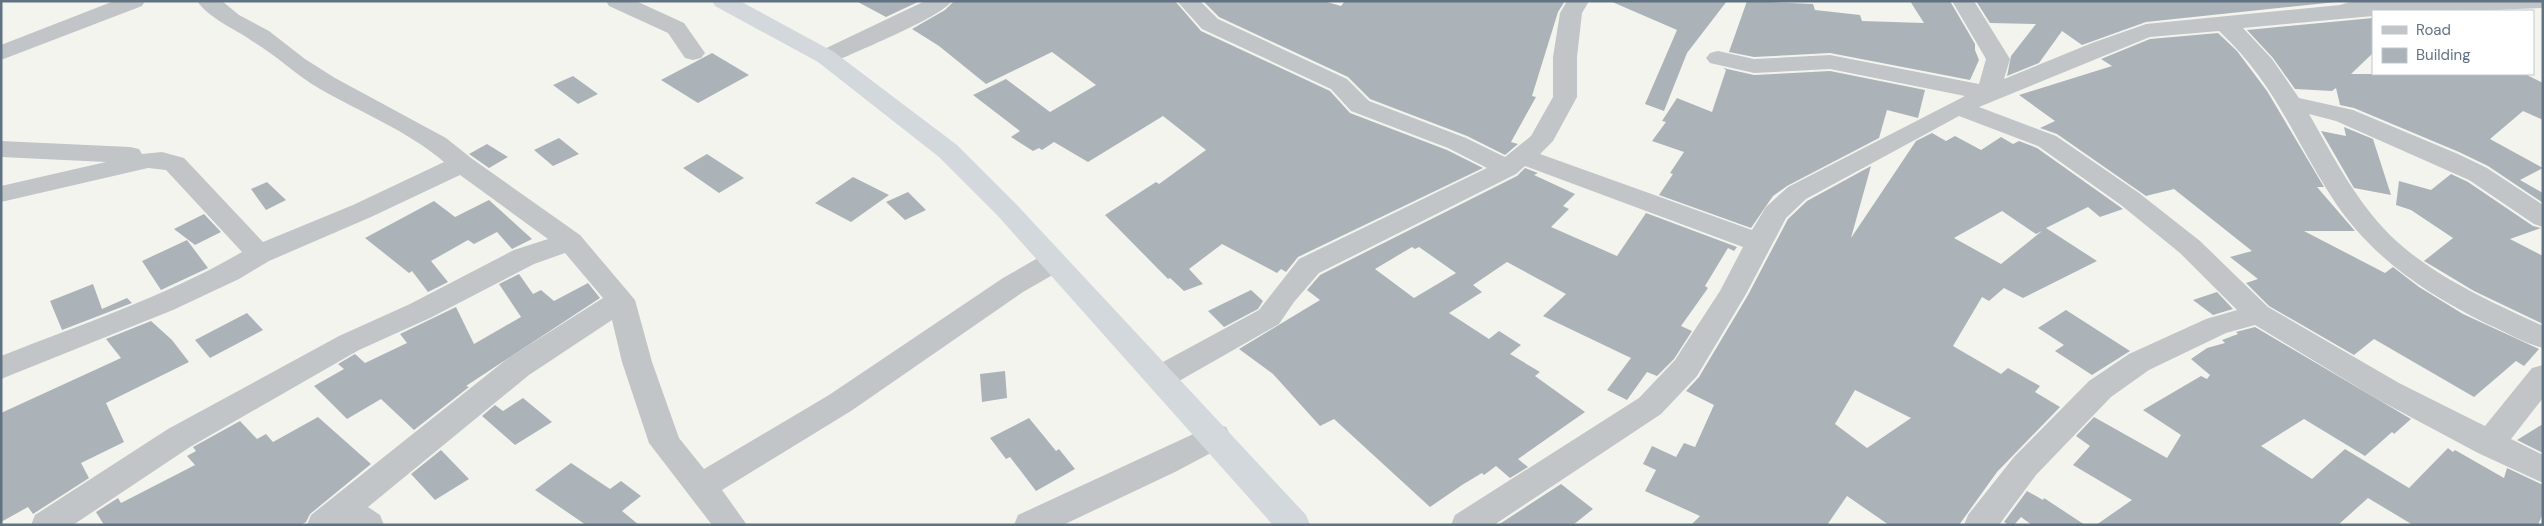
<svg xmlns="http://www.w3.org/2000/svg" width="2544" height="526" font-family="'DM Sans',sans-serif">
	<style>
		.building { fill: #abb3b8; fill-rule: evenodd }
		.lines { fill: none; stroke-linecap: round; stroke-linejoin: round }
		.minor { fill: #c1c5c8; fill-rule: evenodd }
		.highway { fill: #d2d8dc; fill-rule: evenodd }
	</style>
	<rect width="100%" height="100%" fill="#f4f4ef"/>
	<!-- building -->
	<path class="building" d="M856 1H920L886 17Z
		M954 1H1175L1201 31 1330 91 1350 113 1447 150 1483 168 1298 257 1286 272 1281 269 1277 273 1222 244 1189 269 1203 284 1184 291 1170 278 1168 279 1105 215 1156 182 1159 184 1206 150 1163 116 1088 162 1054 142 1042 150 1039 148 1033 151 1011 137 1020 131 973 95 1006 79 1050 112 1096 85 1052 52 986 84 939 46 912 29 945 10Z
		M1203 1H1323L1341 6 1345 1H1565L1558 12 1532 96 1536 97 1511 142 1518 144 1505 155 1467 136 1370 99 1348 77 1219 17Z
		M1610 1H1727L1687 53 1664 111 1645 104 1677 30Z
		M1747 1 1813 4 1815 10 1860 15 1862 21 1924 23 1910 1H1950L1975 44V50L1979 60 1970 80 1830 53 1754 57 1729 52Z
		M1976 1H2346L2146 22 2082 45 2062 31 2039 63 2007 76 2011 56 2036 24 1990 23Z
		M2373 18V53L2351 74H2525L2543 83V120L2523 111 2490 139 2543 168 2520 180 2543 193V203L2488 166 2459 152 2354 108 2340 105 2336 88 2332 91 2295 89 2273 58 2247 30Z
		M2218 33 2237 51 2267 91 2324 187H2317L2355 231H2304L2385 273 2393 267 2419 287 2463 314 2539 349 2524 366 2516 361 2474 397 2374 339 2354 355 2269 306 2246 283 2258 279 2230 257 2252 251 2174 189 2146 196 2057 134 2040 128 2055 121 2019 95 2112 66 2101 59 2150 39Z
		M712 53 749 75 698 103 661 80Z
		M1723 68 1754 75 1830 71 1925 90 1918 118 1887 110 1879 138 1787 186 1773 196 1751 228 1659 195 1673 174 1670 173 1684 152 1652 141 1666 122 1662 121 1677 98 1712 112 1726 70Z
		M573 76 598 94 578 104 553 85Z
		M2344 127 2373 139 2391 195 2354 188 2321 131 2346 136Z
		M1932 133 1946 141 1955 136 1981 150 2001 137 2013 144 2019 141 2037 148 2123 209 2100 217 2088 207 2046 228 2097 261 2023 298 2004 288 1989 301 1982 297 1953 346 2001 374 2008 368 2040 386 2035 392 2060 407 1997 472 1959 525H1889L1847 496 1827 525H1691L1700 516 1645 491 1656 470 1643 464 1652 446 1676 457 1684 443 1695 447 1714 405 1686 391 1699 377 1748 295 1788 219 1807 201 1871 166 1851 238 1916 141ZM2002 211 2036 234 2042 231 2001 264 1954 238ZM1855 390 1911 418 1867 448 1835 424Z
		M559 138 579 154 553 166 534 150Z
		M487 144 508 157 489 168 469 154Z
		M707 154 744 178 719 193 683 168Z
		M1525 168 1538 173 1534 175 1575 194 1563 206 1569 209 1551 227 1617 256 1646 213 1737 247 1734 251 1728 248 1705 286 1708 288 1681 326 1692 331 1674 359 1657 376 1647 372 1627 400 1607 390 1631 358 1543 316 1566 294 1507 262 1473 285 1482 292 1449 313 1489 339 1499 331 1521 345 1510 354 1540 372 1535 376 1585 412 1518 459 1528 467 1510 478 1496 466 1484 475 1482 473 1462 485 1430 507 1334 419 1320 426 1273 374 1239 349 1320 300 1307 290 1320 275 1517 176ZM1412 247 1415 249 1419 247 1456 273 1414 298 1375 269Z
		M2451 174 2468 182 2533 226 2541 228 2510 239 2543 256V324L2474 291 2424 261 2453 238 2411 210 2396 205 2399 181 2431 190Z
		M853 177 889 195 851 222 815 203Z
		M267 182 286 200 266 210 251 189Z
		M908 192 926 210 905 220 886 202Z
		M489 200 532 239 512 249 497 232 474 244 468 240 431 261 448 282 428 292 412 271 409 273 365 238 434 201 455 217Z
		M204 214 221 232 195 245 174 229Z
		M187 240 208 268 161 290 142 261Z
		M519 274 533 294 541 290 554 301 588 283 600 298 466 386 469 387 414 430 381 399 347 419 314 386 344 369 338 364 355 354 365 363 407 343 400 334 456 307 474 344 521 317 499 284Z
		M93 284 102 309 127 298 132 303 62 330 50 301Z
		M1251 290 1263 301 1258 309 1224 327 1208 311Z
		M2217 292 2233 309 2213 315 2193 300Z
		M2066 310 2130 351 2092 375 2055 351 2064 345 2038 328Z
		M247 313 263 330 210 358 195 340Z
		M151 321 172 340 189 362 106 403 124 442 81 463 89 478 33 514 28 507 1 522V413L121 358 106 339Z
		M2255 327 2411 419 2394 434 2392 432 2365 456 2304 419 2261 446 2312 479 2345 449 2409 488 2448 448 2453 452 2455 450 2504 478 2507 468 2543 485V513L2538 525H2413L2368 498 2338 525H2096L2132 500 2073 465 2090 446 2076 436 2094 417 2167 458 2181 435 2143 410 2201 376 2207 379 2210 375 2191 359 2207 348 2225 343 2222 340 2238 334 2236 332Z
		M1005 371 1007 398 982 402 980 374Z
		M523 398 552 422 515 445 482 416 495 405 503 411Z
		M318 417 371 464 310 514 306 522 301 525H104L96 512 118 498 121 503 195 465 187 456 196 451 193 447 240 421 257 439 266 434 273 442Z
		M1029 418 1056 451 1059 449 1075 469 1036 491 1010 457 1006 459 990 438Z
		M2543 424V453L2517 440Z
		M441 450 469 479 435 500 411 474Z
		M571 463 610 489 621 481 641 496 622 511 639 525H586L535 490Z
		M1561 484 1593 509 1573 525H1498Z
		M2027 491 2043 500 2044 498 2085 525H2032L2021 517 2014 525H2009L2004 522Z"/>
	<g class="lines">
		<!-- minor -->
		<path class="minor" d="M114 1H145L142 6 1 60V45Z
			M197 1H222L239 15 269 31 305 59 335 78 446 138 471 158 580 235 635 300 652 362 679 438 704 469 829 395 1003 278 1043 255 1053 253 1063 255 1067 262 1063 269 1023 292 851 411 722 490 747 525H712L649 443 622 362 612 320 529 375 368 507 380 515 384 525H307L311 515 507 359 603 298 565 253 534 264 430 318 359 350 190 447 73 525H31L35 515 168 429 339 336 410 304 514 250 548 239 460 175 371 217 269 261 239 279 173 310 1 379V356C82 324 167 296 242 252L166 170 148 168 1 202V186L106 162 1 157V141L130 147 139 149 142 154 162 152 184 158 263 242 353 205 444 162C408 131 362 113 320 89 296 75 276 55 252 41 234 28 211 20 197 1Z
			M606 1H636L684 23 705 53 701 58 693 60 685 58 668 33 609 6Z
			M925 1H952C940 18 857 51 834 62L826 64 818 62 814 57 818 52Z
			M1177 1H1200L1218 19 1347 79 1369 101 1466 138 1505 157 1531 136 1553 97V57L1560 13 1567 1H1589L1582 13 1577 57V97L1553 141 1540 154 1752 230 1766 207 1788 187 1965 96 1830 69 1754 73 1710 63 1706 58 1710 53 1718 51 1754 59 1830 55 1979 84 1986 59 1952 1H1974L2010 59 2004 79 2092 43 2146 24 2340 5 2353 1H2543L2542 8 2466 11H2373V16L2243 28 2272 59 2299 98 2353 110 2458 154 2487 168 2543 205V227L2534 224 2469 180 2336 121 2309 114C2329 149 2347 184 2372 215 2415 269 2481 297 2543 326V348C2523 343 2506 332 2487 324 2425 293 2369 256 2331 196 2292 135 2274 82 2219 31L2150 37 1979 107 2056 136 2139 193 2200 241 2268 307 2399 383 2485 426 2532 368 2543 365V398L2511 439 2543 455V483L2478 453 2377 399 2255 325 2226 333 2149 370 2111 397 2036 475 1999 525H1964L1968 515 2014 457 2089 381 2129 354 2206 319 2237 310 2180 253 2121 205 2038 146 1959 116 1806 199 1786 218 1746 294 1697 376 1661 414 1494 525H1451L1455 515 1639 398 1675 360 1720 291 1743 247 1525 166 1516 174 1319 273 1294 302 1279 324 1172 385 1161 388 1150 385 1146 377 1150 369 1259 310 1299 259 1487 168 1448 148 1351 111 1331 89 1202 29Z
			M1215 424 1226 427 1231 436 1226 445 1175 472 1063 525H1014L1018 515Z"/>
		<!-- highway -->
		<path class="highway" d="M712 1H740L834 52 957 145 1016 204 1306 515 1310 525H1273L998 216 939 157 818 62 715 6Z"/>
	</g>
	<!-- border -->
	<rect width="2544" height="526" fill="none" stroke="#617382" stroke-width="5"/>
	<!-- legend -->
	<rect x="2372" y="10" width="162" height="65" fill="#ffffff" stroke="#c0c7cd"/>
	<rect x="2382" y="26" width="25" height="8" fill="#c1c5c8" stroke="#c0c7cd"/>
	<text x="2416" y="35" font-size="15" fill="#617382">Road</text>
	<rect x="2382" y="48" width="25" height="15" fill="#abb3b8" stroke="#c0c7cd"/>
	<text x="2416" y="60" font-size="15" fill="#617382">Building</text>
</svg>
